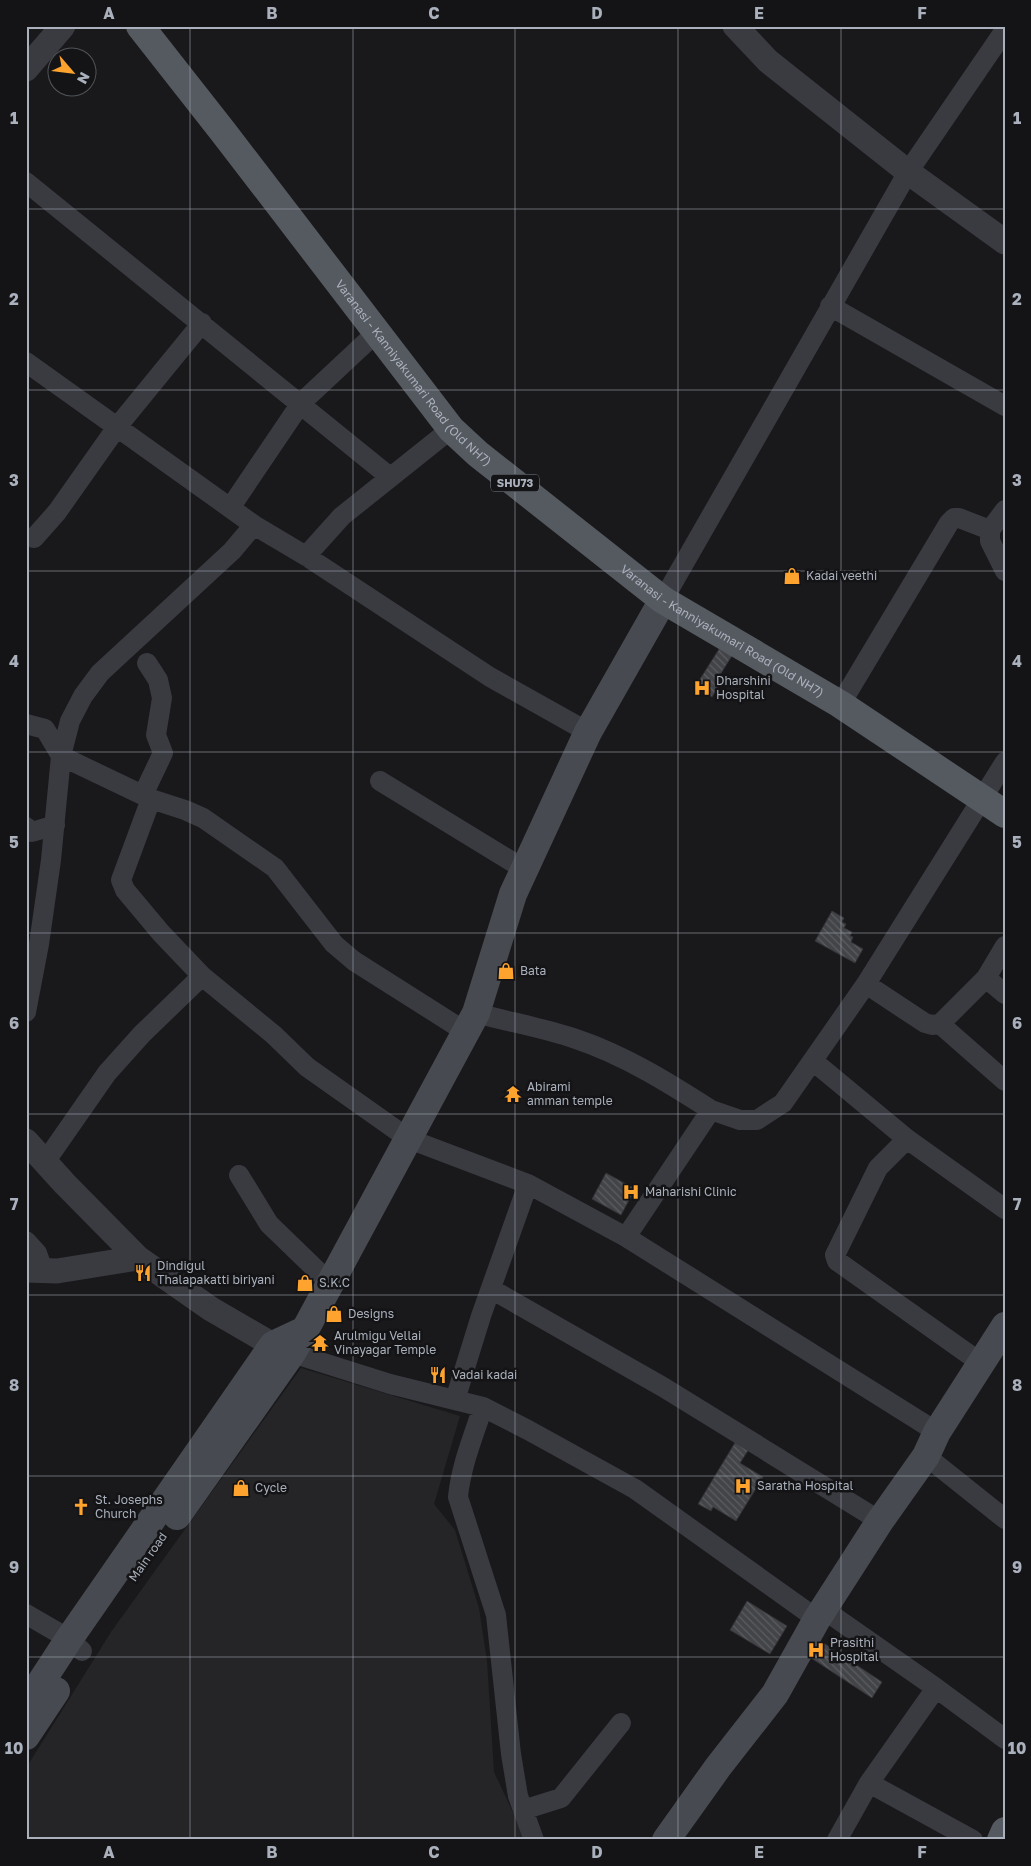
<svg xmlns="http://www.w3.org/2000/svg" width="1031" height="1866" font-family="'Golos Text',sans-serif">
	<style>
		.built { fill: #252528 }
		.building { fill: url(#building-back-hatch); stroke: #333337 }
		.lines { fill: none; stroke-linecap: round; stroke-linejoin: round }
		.minor { stroke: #393b41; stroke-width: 20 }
		.tertiary { stroke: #393b41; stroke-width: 25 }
		.secondary { stroke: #474b51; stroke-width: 28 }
		.primary { stroke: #555960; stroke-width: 28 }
		.grid { fill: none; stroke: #aab1bc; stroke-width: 1; stroke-opacity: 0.55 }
		.labels { text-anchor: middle; stroke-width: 5; stroke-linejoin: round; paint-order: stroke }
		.shield { fill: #141416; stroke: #7d828a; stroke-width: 1 }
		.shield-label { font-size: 11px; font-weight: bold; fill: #aab1bc }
		.street-label { font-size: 12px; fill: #aab1bc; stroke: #141416 }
		.poi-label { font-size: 12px; fill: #aab1bc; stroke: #141416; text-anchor: start }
		.neatline { fill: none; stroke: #aab1bc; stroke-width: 2 }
		.grid-label { font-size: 16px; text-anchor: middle; font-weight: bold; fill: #aab1bc }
	</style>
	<defs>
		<pattern id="building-back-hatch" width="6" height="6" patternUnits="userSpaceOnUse" patternTransform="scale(1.25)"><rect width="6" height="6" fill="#434448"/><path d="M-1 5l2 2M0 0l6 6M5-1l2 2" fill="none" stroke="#5b5d60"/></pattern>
	</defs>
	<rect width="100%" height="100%" fill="#19191b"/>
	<!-- built -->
	<path class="built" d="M301 1368 460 1416 434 1504 455 1530 479 1608 487 1661 494 1772 526 1840H26V1768L111 1632Z"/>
	<!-- building -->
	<path class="building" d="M721 646 733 654 715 683 719 686 712 697 695 687Z
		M832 911 844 918 842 922 846 924 844 928 852 932 850 936 853 937 851 942 863 949 855 963 815 941Z
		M606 1173 635 1189 621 1215 592 1199Z
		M736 1441 749 1449 740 1463 763 1477 736 1521 713 1507 711 1511 698 1504Z
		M747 1601 787 1626 770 1654 730 1630Z
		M813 1636 882 1682 872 1698 802 1652Z"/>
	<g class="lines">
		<!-- minor -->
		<path class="minor" d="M26 182 390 477
			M830 306 1005 406
			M26 362 254 525 306 556 490 677 588 732
			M230 508 301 403 377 332
			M1005 510 990 530V541L1005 571
			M34 538 57 512 117 427 202 323
			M306 556 342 516 451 429
			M663 600 908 172 1005 30
			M840 704 843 700 949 523 954 518H959L990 530
			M26 724 45 729 61 756 151 799 185 810 203 818 275 868 334 944 354 961 466 1032
			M380 781 524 869
			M143 795 163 753 156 735 162 698 158 680 147 663
			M151 799 121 880 125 890 161 933 202 976
			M26 827 32 832 55 825
			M986 978 1005 994
			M866 984 925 1023 932 1025 940 1024 986 978 1005 946
			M26 1012 39 944 51 860 61 756 70 721 83 696 100 673 232 551 254 525
			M476 1013C509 1022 544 1028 576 1039 624 1055 669 1083 711 1110
			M940 1024 1005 1081
			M813 1061 907 1139 1005 1209
			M907 1139 878 1168 835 1255 837 1261 981 1363
			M45 1162 107 1073 142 1034 202 976 274 1035 307 1067 409 1139 528 1184 626 1237 937 1432
			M239 1175 269 1224 330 1283
			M626 1237 711 1110 740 1120H757L783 1103 866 984 1005 762
			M26 1241 37 1253 43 1270
			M491 1289 663 1387 880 1521
			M279 1348 292 1353 390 1384 483 1407 528 1430 635 1489 817 1619
			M455 1400 481 1316 528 1184
			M483 1407C473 1437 461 1466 458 1497L496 1615 511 1754 518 1796 534 1840
			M926 1456 1005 1519
			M823 1609 936 1688 1005 1739
			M26 1614 69 1639 82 1651
			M869 1783 973 1840
			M523 1810 561 1798 621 1723
			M837 1840 869 1783 936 1688"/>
		<!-- tertiary -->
		<path class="tertiary" d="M735 26 768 61 908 172 1005 242
			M26 69 63 26
			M26 1141 65 1184 138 1258 211 1309 273 1345
			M26 1270 57 1271 138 1258"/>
		<!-- secondary -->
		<path class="secondary" d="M177 1516 292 1353 305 1330
			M26 1705 69 1639 273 1345 305 1330 476 1013 513 894 588 732 663 600
			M26 1736 56 1691
			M666 1840 718 1767 775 1694 817 1619 880 1521 926 1456 937 1432 1005 1326"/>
		<!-- primary -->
		<g class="primary">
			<path id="s1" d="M140 26 224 133 451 429 478 454 663 600 840 704 1005 814"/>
			<path d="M1001 1840 1005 1831"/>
		</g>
	</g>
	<!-- grid -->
	<path class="grid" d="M190 26V1840M353 26V1840M515 26V1840M678 26V1840M841 26V1840M26 209H1005M26 390H1005M26 571H1005M26 752H1005M26 933H1005M26 1114H1005M26 1295H1005M26 1476H1005M26 1657H1005"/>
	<!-- icons -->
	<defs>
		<g id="shop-bare" transform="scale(1.35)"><path d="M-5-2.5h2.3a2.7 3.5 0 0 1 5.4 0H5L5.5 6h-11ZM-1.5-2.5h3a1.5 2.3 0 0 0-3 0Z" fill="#fea32e" stroke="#141416" stroke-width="2.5" paint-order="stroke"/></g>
		<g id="hospital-bare" transform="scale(1.35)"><path d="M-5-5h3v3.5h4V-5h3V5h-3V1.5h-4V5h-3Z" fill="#fea32e" stroke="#141416" stroke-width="2.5" paint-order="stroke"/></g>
		<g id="temple-bare" transform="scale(1.35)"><path d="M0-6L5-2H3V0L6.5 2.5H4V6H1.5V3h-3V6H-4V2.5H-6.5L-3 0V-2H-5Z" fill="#fea32e" stroke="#141416" stroke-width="2.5" paint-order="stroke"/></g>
		<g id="restaurant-bare" transform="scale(1.35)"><path d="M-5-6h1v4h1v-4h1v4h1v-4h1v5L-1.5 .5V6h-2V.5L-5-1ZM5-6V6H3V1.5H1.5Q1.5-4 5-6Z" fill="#fea32e" stroke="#141416" stroke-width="2.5" paint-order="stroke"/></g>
		<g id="church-bare" transform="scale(1.35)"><path d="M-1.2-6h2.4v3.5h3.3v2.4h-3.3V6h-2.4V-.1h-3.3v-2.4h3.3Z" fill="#fea32e" stroke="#141416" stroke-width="2.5" paint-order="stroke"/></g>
	</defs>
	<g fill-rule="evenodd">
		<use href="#shop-bare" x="792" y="576"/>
		<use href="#hospital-bare" x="702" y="688"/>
		<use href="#shop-bare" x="506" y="971"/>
		<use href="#temple-bare" x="513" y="1094"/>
		<use href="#hospital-bare" x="631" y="1192"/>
		<use href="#restaurant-bare" x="143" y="1273"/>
		<use href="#shop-bare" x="305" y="1283"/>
		<use href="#shop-bare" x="334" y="1314"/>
		<use href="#temple-bare" x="320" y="1343"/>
		<use href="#restaurant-bare" x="438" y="1375"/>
		<use href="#hospital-bare" x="743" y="1486"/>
		<use href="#shop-bare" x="241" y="1488"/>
		<use href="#church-bare" x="81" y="1507"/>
		<use href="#hospital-bare" x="816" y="1650"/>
	</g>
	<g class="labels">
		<!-- shield labels -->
		<rect class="shield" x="491" y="474.5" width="48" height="17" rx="4"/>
		<g class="shield-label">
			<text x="515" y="487">SHU73</text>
		</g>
		<!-- street labels -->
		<g class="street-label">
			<text dy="4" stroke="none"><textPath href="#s1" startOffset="442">Varanasi - Kanniyakumari Road (Old NH7)</textPath></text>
			<text dy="4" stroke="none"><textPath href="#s1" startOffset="848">Varanasi - Kanniyakumari Road (Old NH7)</textPath></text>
			<text transform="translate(148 1557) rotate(-55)" y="4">Main road</text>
		</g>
		<!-- poi labels -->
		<g class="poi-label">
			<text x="806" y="580">Kadai veethi</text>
			<text x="716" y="685">Dharshini<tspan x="716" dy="14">Hospital</tspan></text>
			<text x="520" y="975">Bata</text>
			<text x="527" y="1091">Abirami<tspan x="527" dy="14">amman temple</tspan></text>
			<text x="645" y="1196">Maharishi Clinic</text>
			<text x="157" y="1270">Dindigul<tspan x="157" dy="14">Thalapakatti biriyani</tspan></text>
			<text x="319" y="1287">S.K.C</text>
			<text x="348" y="1318">Designs</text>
			<text x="334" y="1340">Arulmigu Vellai<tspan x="334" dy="14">Vinayagar Temple</tspan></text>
			<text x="452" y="1379">Vadai kadai</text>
			<text x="757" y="1490">Saratha Hospital</text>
			<text x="255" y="1492">Cycle</text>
			<text x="95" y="1504">St. Josephs<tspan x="95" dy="14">Church</tspan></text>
			<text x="830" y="1647">Prasithi<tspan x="830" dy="14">Hospital</tspan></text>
		</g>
	</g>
	<!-- border -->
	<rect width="1031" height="1866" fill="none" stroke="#141416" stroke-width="55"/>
	<!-- north arrow -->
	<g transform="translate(72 72) rotate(118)"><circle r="24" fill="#141416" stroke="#505358"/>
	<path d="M0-4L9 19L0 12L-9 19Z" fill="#fea32e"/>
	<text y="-8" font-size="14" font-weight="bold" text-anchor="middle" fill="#aab1bc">N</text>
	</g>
	<rect x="28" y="28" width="976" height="1810" class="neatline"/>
	<g class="grid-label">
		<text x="109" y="19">A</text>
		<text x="272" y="19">B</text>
		<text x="434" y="19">C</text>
		<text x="597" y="19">D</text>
		<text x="759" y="19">E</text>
		<text x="922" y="19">F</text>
		<text x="14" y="124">1</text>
		<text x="1017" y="124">1</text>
		<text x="14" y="305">2</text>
		<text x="1017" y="305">2</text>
		<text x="14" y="486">3</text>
		<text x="1017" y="486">3</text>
		<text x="14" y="667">4</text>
		<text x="1017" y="667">4</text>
		<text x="14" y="848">5</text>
		<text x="1017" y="848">5</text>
		<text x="14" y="1029">6</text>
		<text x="1017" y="1029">6</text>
		<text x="14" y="1210">7</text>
		<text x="1017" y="1210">7</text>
		<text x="14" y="1391">8</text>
		<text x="1017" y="1391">8</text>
		<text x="14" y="1573">9</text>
		<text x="1017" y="1573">9</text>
		<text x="14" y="1754">10</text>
		<text x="1017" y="1754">10</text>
		<text x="109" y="1858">A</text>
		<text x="272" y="1858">B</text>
		<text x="434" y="1858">C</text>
		<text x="597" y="1858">D</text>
		<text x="759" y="1858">E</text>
		<text x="922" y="1858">F</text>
	</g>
</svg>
